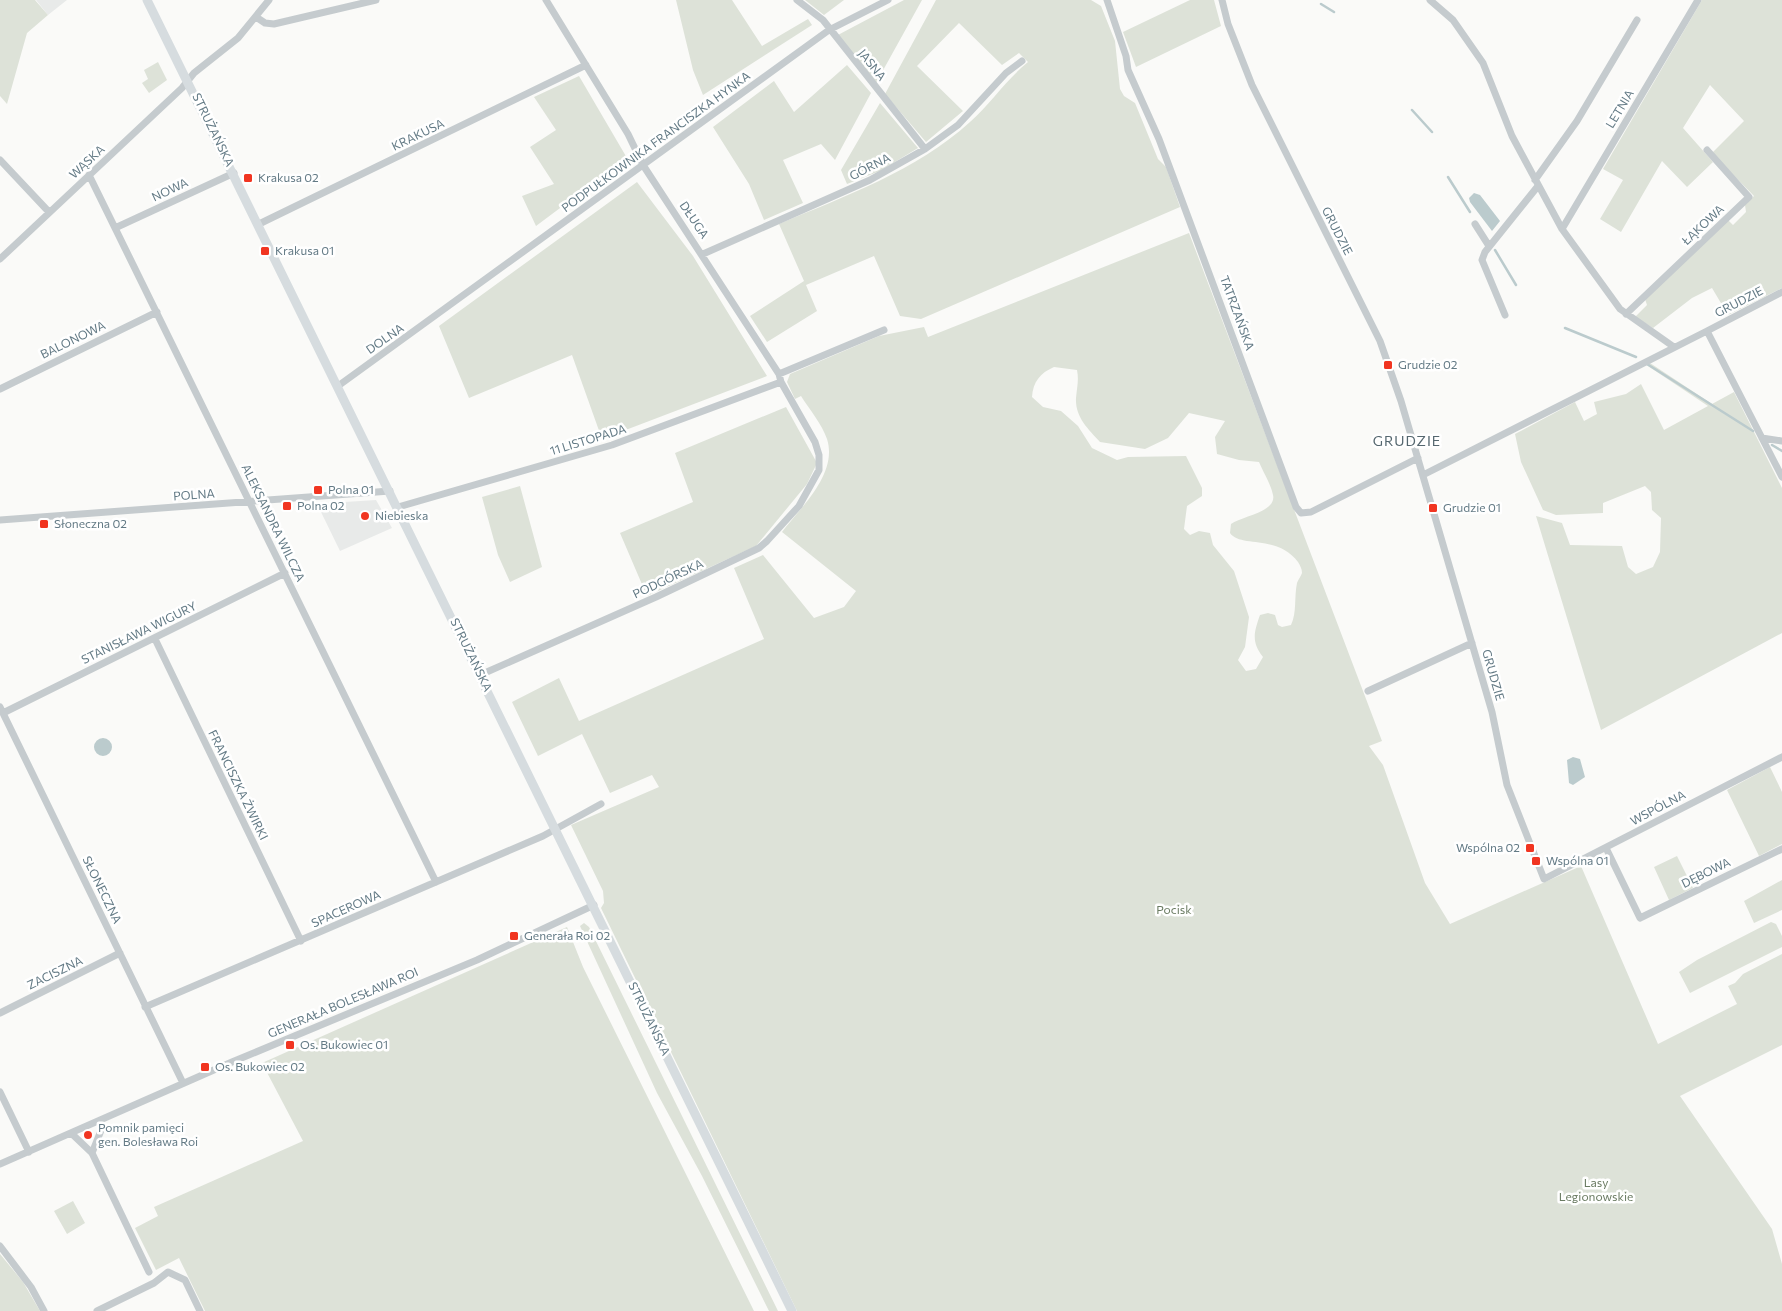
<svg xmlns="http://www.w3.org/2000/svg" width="1782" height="1311" font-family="Commissioner,sans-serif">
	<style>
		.built { fill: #e8eae9 }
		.green { fill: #dde2d8; fill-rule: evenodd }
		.water { fill: #bbcbcd }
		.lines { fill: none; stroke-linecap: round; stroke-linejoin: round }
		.stream { stroke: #bbcbcd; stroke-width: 2.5 }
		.minor { stroke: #c5cbce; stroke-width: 7 }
		.secondary { stroke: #d6dcdf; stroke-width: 9 }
		.poi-dot { fill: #f13521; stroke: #fff; stroke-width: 2 }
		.labels { text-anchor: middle; stroke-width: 5; stroke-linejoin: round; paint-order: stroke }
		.street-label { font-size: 12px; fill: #637a85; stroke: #fff }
		.poi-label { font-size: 12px; fill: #637a85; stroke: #fff; text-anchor: start }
		.park-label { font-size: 12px; fill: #6a7b62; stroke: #fff }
		.neighbourhood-label { font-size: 14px; letter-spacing: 1px; fill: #55676f; stroke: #fff }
	</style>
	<rect width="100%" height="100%" fill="#fafaf8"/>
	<!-- built -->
	<path class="built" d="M36 0H67L48 15Z
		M376 500 392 528 340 551 321 512 327 508H346L345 502Z"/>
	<!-- green -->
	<path class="green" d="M0 0H35L48 15 27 33 7 104 0 96Z
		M676 0H732L762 46 808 19 812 25 703 95 693 70Z
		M805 0H844L824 15Z
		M904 0H922L876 83 836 36Z
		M936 0H1091L1101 6 1115 41 1120 89 1124 96 1135 103 1158 159 1166 167 1180 207 921 319 900 316 874 256 806 285 817 311 767 342 750 316 804 281 779 224C845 196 916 171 970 122 991 103 1006 80 1028 62L1019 53 1002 65 959 23 917 66 963 111 926 142 885 94Z
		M1190 0H1214L1221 26 1136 67 1123 32Z
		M1702 0H1782V288L1728 315 1712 288 1692 298 1653 328 1635 317 1647 305 1645 299 1728 220 1733 225 1746 212 1745 205 1754 196 1712 153 1744 121 1710 85 1683 128 1713 162 1687 187 1662 161 1621 232 1600 219 1623 180 1603 169Z
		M158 62 167 80 149 93 142 83 148 79 144 70Z
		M847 65 871 93 835 160 821 144 783 160 803 203 764 220 749 184 713 127 774 81 794 112Z
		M579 76 627 158 536 226 522 196 554 184 530 147 556 130 534 97Z
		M880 103 918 148 880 171 847 184 841 170Z
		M637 182 693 256 767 376 602 439 572 355 469 398 439 326Z
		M1189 233 1382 741 1369 746 1383 765 1425 883 1450 924 1581 866 1658 1044 1737 1004 1728 986 1735 983 1743 974 1782 954V1045L1680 1096 1772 1229 1782 1264V1311H797L601 908 604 903 603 891 571 825 659 787 652 775 610 793 582 734 538 756 512 702 559 678 579 721 764 639 734 568 763 555 814 618 844 607 856 591 782 532C801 507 838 474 827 439 822 424 809 409 801 396L795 399 787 382 790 374 879 336 924 327 928 337ZM1054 367 1077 370C1079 380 1077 387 1076 398 1075 417 1088 429 1100 442L1145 449 1168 438 1189 413 1225 421 1215 437 1217 454 1239 460 1259 462C1263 472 1271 484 1273 495 1277 512 1242 516 1231 524L1230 533C1240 548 1277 534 1298 562 1300 565 1302 569 1302 573 1301 576 1298 580 1297 583 1294 597 1297 613 1291 625L1282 627 1278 625 1275 615 1268 613 1260 615C1254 632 1251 642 1263 657L1256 669 1246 671 1238 660 1245 647 1249 617 1234 571 1213 545 1210 533 1199 531 1190 535 1184 529 1187 506 1202 496V488L1186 456 1128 457 1117 460 1092 448 1078 426 1061 411 1043 407 1032 397C1033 382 1040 373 1054 367Z
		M1650 363 1712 404 1734 392 1782 488V633L1601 730 1536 516 1562 523 1570 545 1622 546 1628 567 1636 574 1653 567 1660 552 1661 518 1652 510 1651 492 1645 486 1603 503V513L1556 515 1543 510 1521 462 1515 434 1575 402 1584 421 1597 414 1594 402 1626 394 1641 384 1664 430 1708 406 1645 364Z
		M786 407 817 463 807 484 756 546 647 596 620 533 693 502 675 453Z
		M520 486 542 567 510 582 498 555 482 497Z
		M1770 767 1782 792V844L1759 856 1727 790Z
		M1677 856 1693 888 1669 900 1654 867Z
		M1782 880V910L1754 923 1744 901Z
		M1771 922 1776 924 1782 936V947L1690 993 1679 972 1697 960Z
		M584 923 589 927 778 1311H769L702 1176 657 1093 580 926Z
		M567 927 583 967 754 1311H205L179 1258 156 1270 135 1228 158 1216 154 1207 303 1141 262 1063Z
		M73 1201 85 1223 67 1234 54 1211Z
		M0 1254 23 1282 40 1311H0Z"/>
	<!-- water -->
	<path class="water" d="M1474 193 1480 195 1500 221 1492 231 1470 202 1469 198Z
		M94 747a9 9 0 1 1 18 0a9 9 0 1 1-18 0Z
		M1573 757 1580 759 1585 777 1573 785 1569 783 1567 760Z"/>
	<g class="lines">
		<!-- stream -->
		<path class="stream" d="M1321 4 1334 12
			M1412 110 1432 132
			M1448 177 1470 212
			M1495 250 1516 285
			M1565 328 1636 357
			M1647 364 1753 431
			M1772 445 1782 451"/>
		<!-- minor -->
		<path class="minor" d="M797 0 823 20 925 149
			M1107 0 1126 56 1128 70 1159 139 1296 507 1301 513 1311 512 1418 458
			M1222 0 1228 24 1252 85 1380 341 1401 401 1492 712 1507 785 1544 879 1782 757
			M1430 0 1453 20 1483 63 1512 136 1562 229 1620 309 1674 347
			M256 17 265 23 274 24 376 0
			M0 160 49 212
			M89 175 436 882
			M1535 180 1577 121 1637 20
			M259 224 586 65
			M1475 224 1489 246
			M115 228 234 173
			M1562 229 1698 0
			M703 254 870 180 925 149 958 125 1006 73 1022 61
			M0 259 182 88 194 73 238 38 269 0
			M1626 314 1749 197 1707 150
			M1505 315 1482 260 1485 252 1538 186
			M1707 331 1782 292
			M779 374 884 330
			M338 386 829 30 888 0
			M0 389 157 312
			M1762 438 1782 441
			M1423 475 1707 331 1782 477
			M398 507 612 445 781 382
			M0 520 390 491
			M155 639 301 941
			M480 675 656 597 759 548 767 541 799 506 819 470V455L815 442 781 382 779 374 643 165 628 134 546 0
			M1368 691 1472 643
			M0 707 183 1083
			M3 713 285 573
			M1606 848 1640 918 1782 849
			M145 1007 543 836 601 804
			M0 1013 120 953
			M0 1092 29 1152
			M71 1133 92 1153 149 1272
			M92 1153 102 1128 101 1120
			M0 1164 232 1062 477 960 594 905
			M0 1246 31 1287 44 1311
			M97 1311 154 1283 168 1272 185 1280 200 1311"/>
		<!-- secondary -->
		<path class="secondary" d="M147 0 792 1311"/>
	</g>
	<!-- markers -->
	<g class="poi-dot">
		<rect x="243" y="173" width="10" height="10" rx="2.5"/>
		<rect x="260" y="246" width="10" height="10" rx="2.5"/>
		<rect x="1383" y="360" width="10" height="10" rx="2.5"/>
		<rect x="313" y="485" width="10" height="10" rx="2.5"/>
		<rect x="282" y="501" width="10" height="10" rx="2.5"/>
		<rect x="1428" y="503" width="10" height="10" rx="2.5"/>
		<circle cx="365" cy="516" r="5"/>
		<rect x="39" y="519" width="10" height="10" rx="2.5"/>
		<rect x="1525" y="843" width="10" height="10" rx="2.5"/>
		<rect x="1531" y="856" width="10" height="10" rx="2.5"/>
		<rect x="509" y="931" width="10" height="10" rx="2.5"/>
		<rect x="285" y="1040" width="10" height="10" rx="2.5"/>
		<rect x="200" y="1062" width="10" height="10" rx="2.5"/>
		<circle cx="88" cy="1135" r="5"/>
	</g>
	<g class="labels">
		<!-- street labels -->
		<g class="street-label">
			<text transform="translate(872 65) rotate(51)" y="4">JASNA</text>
			<text transform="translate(1620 109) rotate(-59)" y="4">LETNIA</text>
			<text transform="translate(213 130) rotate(64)" y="4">STRUŻAŃSKA</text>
			<text transform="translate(418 135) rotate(-26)" y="4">KRAKUSA</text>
			<text transform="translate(656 142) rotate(-36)" y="4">PODPUŁKOWNIKA FRANCISZKA HYNKA</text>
			<text transform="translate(87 162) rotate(-43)" y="4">WĄSKA</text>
			<text transform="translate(870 167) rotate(-27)" y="4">GÓRNA</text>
			<text transform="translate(170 190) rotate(-25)" y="4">NOWA</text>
			<text transform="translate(694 220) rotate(56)" y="4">DŁUGA</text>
			<text transform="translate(1703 225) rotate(-43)" y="4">ŁĄKOWA</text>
			<text transform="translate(1337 231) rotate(63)" y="4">GRUDZIE</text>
			<text transform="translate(1739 302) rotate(-27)" y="4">GRUDZIE</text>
			<text transform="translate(1237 313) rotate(70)" y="4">TATRZAŃSKA</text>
			<text transform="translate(385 339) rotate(-35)" y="4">DOLNA</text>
			<text transform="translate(73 340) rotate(-26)" y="4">BALONOWA</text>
			<text transform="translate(588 440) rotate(-17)" y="4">11 LISTOPADA</text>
			<text transform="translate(194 495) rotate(-4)" y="4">POLNA</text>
			<text transform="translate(273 523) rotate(64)" y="4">ALEKSANDRA WILCZA</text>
			<text transform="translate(668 579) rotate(-25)" y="4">PODGÓRSKA</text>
			<text transform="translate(139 633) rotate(-26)" y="4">STANISŁAWA WIGURY</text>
			<text transform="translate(471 655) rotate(64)" y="4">STRUŻAŃSKA</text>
			<text transform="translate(1493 675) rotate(74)" y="4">GRUDZIE</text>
			<text transform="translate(238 785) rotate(64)" y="4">FRANCISZKA ŻWIRKI</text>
			<text transform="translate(1658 808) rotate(-28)" y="4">WSPÓLNA</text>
			<text transform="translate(1706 873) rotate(-26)" y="4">DĘBOWA</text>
			<text transform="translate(102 890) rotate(64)" y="4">SŁONECZNA</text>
			<text transform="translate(346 909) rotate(-24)" y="4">SPACEROWA</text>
			<text transform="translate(55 973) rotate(-26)" y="4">ZACISZNA</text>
			<text transform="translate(343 1003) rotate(-23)" y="4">GENERAŁA BOLESŁAWA ROI</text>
			<text transform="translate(649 1019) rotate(64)" y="4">STRUŻAŃSKA</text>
		</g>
		<!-- poi labels -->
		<g class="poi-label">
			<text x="258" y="182">Krakusa 02</text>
			<text x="275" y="255">Krakusa 01</text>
			<text x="1398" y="369">Grudzie 02</text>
			<text x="328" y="494">Polna 01</text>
			<text x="297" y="510">Polna 02</text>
			<text x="1443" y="512">Grudzie 01</text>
			<text x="375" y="520">Niebieska</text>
			<text x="54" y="528">Słoneczna 02</text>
			<text x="1520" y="852" text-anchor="end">Wspólna 02</text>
			<text x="1546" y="865">Wspólna 01</text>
			<text x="524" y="940">Generała Roi 02</text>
			<text x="300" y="1049">Os. Bukowiec 01</text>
			<text x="215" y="1071">Os. Bukowiec 02</text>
			<text x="98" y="1132">Pomnik pamięci<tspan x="98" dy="14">gen. Bolesława Roi</tspan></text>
		</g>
		<!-- park labels -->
		<g class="park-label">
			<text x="1174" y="914">Pocisk</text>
			<text x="1596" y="1187">Lasy<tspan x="1596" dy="14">Legionowskie</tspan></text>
		</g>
		<!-- neighbourhood labels -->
		<g class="neighbourhood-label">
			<text x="1407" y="446">GRUDZIE</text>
		</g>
	</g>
</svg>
